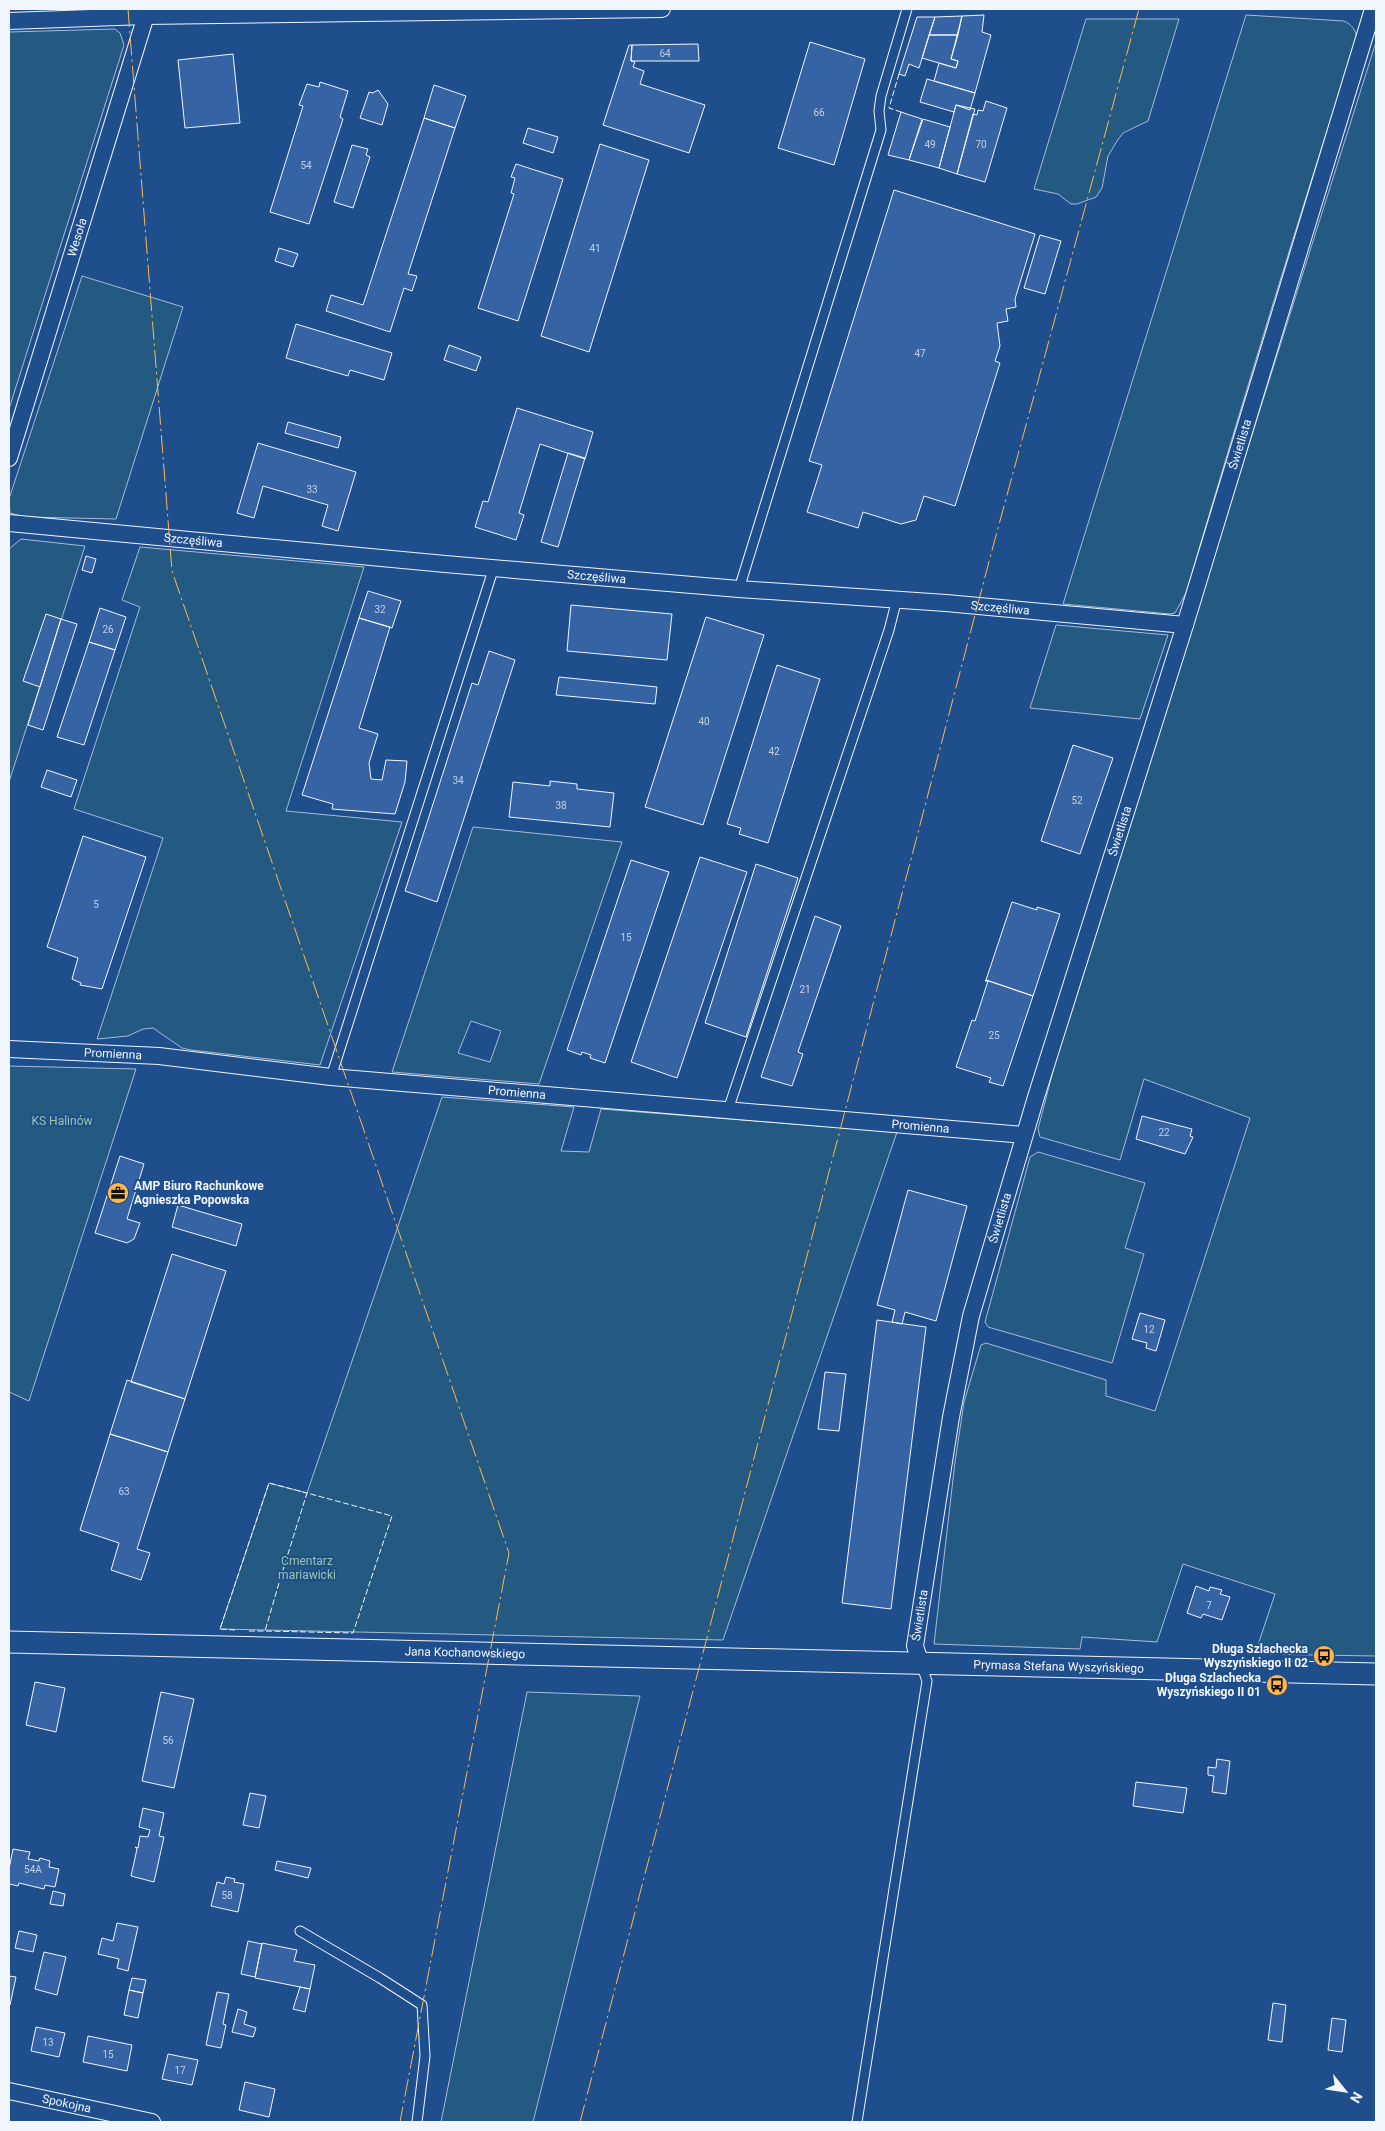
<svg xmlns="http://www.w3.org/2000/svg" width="1385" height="2131" font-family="Roboto,sans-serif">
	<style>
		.green { fill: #245a82; stroke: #a8bbd7; fill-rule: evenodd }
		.building { fill: #3563a3; stroke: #f2f6ff }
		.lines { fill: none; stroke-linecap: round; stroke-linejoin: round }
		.service-casing { stroke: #f2f6ff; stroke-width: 11 }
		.minor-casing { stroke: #f2f6ff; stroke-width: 18 }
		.tertiary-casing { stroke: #f2f6ff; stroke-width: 23 }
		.service { stroke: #1f4e8c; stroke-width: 9 }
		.minor { stroke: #1f4e8c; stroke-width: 16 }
		.tertiary { stroke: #1f4e8c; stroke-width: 21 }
		.fence { stroke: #f2f6ff; stroke-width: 1; stroke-dasharray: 6 2.5; stroke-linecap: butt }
		.power { stroke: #ffb74d; stroke-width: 1; stroke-dasharray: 18 4 2.5 4; stroke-linecap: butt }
		.labels { text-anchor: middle; stroke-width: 4; stroke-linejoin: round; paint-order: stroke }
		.number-label { font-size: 10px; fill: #c3d1e8 }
		.street-label { font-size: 12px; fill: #f2f6ff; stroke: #1f4e8c }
		.park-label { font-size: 12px; fill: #97c8a6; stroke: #1f4e8c }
		.poi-label { font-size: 12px; font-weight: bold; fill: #f2f6ff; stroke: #1f4e8c; text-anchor: end }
	</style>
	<rect width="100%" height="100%" fill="#1f4e8c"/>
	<!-- green -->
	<path class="green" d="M1246 15 1344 21C1352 25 1355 29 1357 38 1297 222 1241 407 1186 593L1175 613 1170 614 1063 604Z
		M1086 19H1179L1148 121 1123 133 1117 141 1108 156 1102 188 1096 197 1077 204H1071L1058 194 1034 189Z
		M115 29 120 33 124 45 9 409V32Z
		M1376 42V1656L1255 1654 1275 1594 1183 1564 1157 1642 1082 1637 1080 1649 934 1644 955 1462 964 1402 981 1345 986 1343 1106 1380V1396L1155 1411 1250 1118 1144 1079 1120 1160 1040 1137 1038 1129 1059 1048 1122 846Z
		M82 276 183 307 116 519 25 517 10 513 9 499Z
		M21 539 85 546 9 782V549Z
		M140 547 364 567 286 811 402 822 320 1065 191 1050 182 1048 153 1028 143 1029 128 1036 97 1039 163 838 74 809 140 607 122 600Z
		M1056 625 1168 635 1140 719 1030 708Z
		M473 827 622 842 539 1084 392 1072ZM471 1021 501 1031 490 1062 458 1053Z
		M9 1066 136 1069 29 1401 9 1392Z
		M442 1097 574 1107 561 1151 589 1152 601 1109 897 1132 723 1640 220 1629 269 1483 307 1493Z
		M1038 1152 1145 1183 1125 1248 1144 1254 1112 1363 988 1327 985 1322 1030 1157Z
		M527 1692 640 1696 533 2122H441Z"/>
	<!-- building -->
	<path class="building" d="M984 15 982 32 991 35 975 93 934 81 939 63 956 68 958 61 951 59 962 16Z
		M962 16 958 35H929L935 17Z
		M917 17H935L919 68 909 64 905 76 899 74Z
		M929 35H958L951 59 958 61 956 68 922 58Z
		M810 42 865 59 834 165 778 148Z
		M698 44 699 61H631L632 45Z
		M629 45H632L631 61 635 62 633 67 644 71 640 84 705 105 689 153 603 125Z
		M233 54 240 123 185 128 178 60Z
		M927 79 975 93 970 110 956 105 954 112 920 102Z
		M320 82 348 91 340 117 343 119 309 224 270 212 303 106 299 105 307 84 319 87Z
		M434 85 466 96 455 128 424 118Z
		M378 90 388 104 382 125 360 118 369 92 373 93Z
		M986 101 1007 108 985 182 957 174 973 114 977 115 978 110 983 111Z
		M956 105 975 109 957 174 939 168Z
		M901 112 922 119 909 160 888 155Z
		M424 118 455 128 408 274 417 276 412 291 404 288 390 332 326 311 331 295 363 305Z
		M923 119 950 127 939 168 909 160Z
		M528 128 558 137 553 153 523 143Z
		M600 144 649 160 589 352 541 336Z
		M352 145 368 149 366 155 370 157 353 208 334 202Z
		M516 164 563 179 518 321 478 308 514 194 511 193 515 178 511 177Z
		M894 190 1035 234 1015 299 1016 307 1006 309 1008 321 997 323 1000 346 995 361 1000 363 955 506 924 496 916 520 901 524 863 512 858 528 807 512 822 465 809 461Z
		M1040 235 1061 241 1045 294 1024 288Z
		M279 248 298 254 293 267 275 261Z
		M296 324 392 353 384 380 350 370 348 376 286 358Z
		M449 345 481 357 476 371 444 360Z
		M517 408 593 432 585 459 540 444 519 513 524 515 516 540 475 527 483 501 488 502Z
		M288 422 341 437 338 448 285 433Z
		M258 443 356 472 338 531 322 526 328 505 263 486 254 518 237 513Z
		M568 453 585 458 558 547 541 542Z
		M86 556 96 559 92 573 82 570Z
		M368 591 401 601 392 628 359 618Z
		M571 605 672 614 667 660 567 651Z
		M100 608 126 617 115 650 89 642Z
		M46 614 61 619 40 687 23 681Z
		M706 617 764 635 703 825 645 807Z
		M359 618 390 627 359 728 378 734 369 763 371 779 382 780 386 760 407 761 405 782 395 814 332 809 333 804 302 795Z
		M61 619 77 624 43 730 28 725Z
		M89 642 115 650 84 745 57 737Z
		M489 651 515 660 437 902 405 891 472 683 478 685Z
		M777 665 820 679 768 843 739 834 741 828 727 824Z
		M559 677 657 687 655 704 556 695Z
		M1073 745 1113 758 1080 854 1041 841Z
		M47 770 77 780 71 797 41 787Z
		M550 781 577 784V789L614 793 610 827 509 817 513 782 550 786Z
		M83 836 146 857 102 989 80 985 81 983 72 979 78 958 47 947Z
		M700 857 747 872 677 1078 631 1062Z
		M631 860 669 872 605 1063 590 1058 591 1055 582 1052 581 1055 567 1050Z
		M756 864 798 878 746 1037 705 1023Z
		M1012 902 1037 910V907L1060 914 1033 996 986 980Z
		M815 916 841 926 798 1052 803 1054 792 1086 761 1077Z
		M986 980 1033 996 1003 1086 989 1082 991 1078 956 1067 972 1020 975 1021 988 981H985Z
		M1142 1116 1192 1129 1190 1136 1193 1137 1185 1154 1136 1139Z
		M120 1156 144 1164 127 1219 140 1223 134 1239 127 1243 95 1233Z
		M908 1190 967 1206 936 1321 905 1312 902 1324 892 1322 895 1310 877 1305Z
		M178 1205 242 1224 236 1246 172 1227Z
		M172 1254 226 1271 185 1399 131 1382Z
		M1140 1313 1165 1320 1156 1351 1146 1348 1147 1343 1132 1339Z
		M877 1320 926 1327 891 1609 842 1603Z
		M825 1372 846 1374 839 1431 818 1429Z
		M127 1380 185 1399 168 1452 110 1434Z
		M110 1434 168 1452 137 1549 150 1553 141 1580 111 1570 119 1543 80 1530Z
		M1196 1586 1209 1591 1210 1587 1222 1590 1220 1594 1230 1597 1222 1620 1203 1614 1201 1618 1187 1613Z
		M35 1682 65 1688 56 1732 26 1725Z
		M161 1692 194 1699 174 1788 142 1781Z
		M1217 1759 1230 1761 1226 1794 1212 1792 1214 1776 1208 1775V1767L1216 1768Z
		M1136 1782 1187 1788 1183 1813 1133 1806Z
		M250 1793 266 1796 259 1828 243 1825Z
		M143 1808 164 1813 159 1836 164 1837 154 1882 131 1876 137 1849 135 1847 138 1848 140 1836 148 1837 150 1830 139 1827Z
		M13 1849 30 1852 28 1859 39 1861 40 1858 50 1861 49 1867 59 1869 55 1887 45 1885 44 1889 19 1883 18 1886 9 1884V1869Z
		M277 1861 311 1868 308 1878 275 1870Z
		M226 1877 235 1879 234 1882 244 1884 238 1912 211 1906 217 1882 224 1884Z
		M53 1891 65 1894 63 1906 50 1904Z
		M117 1923 138 1927 128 1971 117 1968 119 1959 98 1954 102 1938 113 1941Z
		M19 1931 37 1935 33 1952 15 1948Z
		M248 1941 262 1944 255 1977 241 1974Z
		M262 1943 297 1950 294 1961 315 1965 310 1989 255 1978Z
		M44 1952 66 1957 57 1995 35 1989Z
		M9 1976 16 1977 10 2005H9Z
		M132 1978 146 1980 143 1993 129 1990Z
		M300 1987 310 1989 305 2012 293 2009Z
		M129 1990 143 1993 138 2018 124 2015Z
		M217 1992 229 1994 223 2024 226 2025 221 2048 206 2045Z
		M1273 2003 1286 2005 1282 2042 1268 2040Z
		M238 2009 247 2012 244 2024 256 2028 253 2037 232 2032Z
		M1332 2018 1346 2020 1342 2052 1328 2050Z
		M36 2027 65 2033 59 2057 31 2051Z
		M88 2036 132 2045 127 2071 83 2062Z
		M168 2054 198 2060 192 2085 162 2079Z
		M245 2082 275 2089 269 2117 239 2110Z"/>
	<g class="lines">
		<!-- service casing -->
		<g class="service-casing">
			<path id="service" d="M739 589 881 130 879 111 881 96 907 9
				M331 1077 494 567
				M728 1110 889 630 897 599
				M300 1931 380 1978 422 2005 425 2056 417 2122
				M857 2122 927 1681 921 1664"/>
		</g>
		<!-- minor casing -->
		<g class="minor-casing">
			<g id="minor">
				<path d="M9 21 145 16 662 9"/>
				<path id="s1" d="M9 458 148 9"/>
				<path id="s2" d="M9 523 445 564 739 589 946 603 1185 625"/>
				<path id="s3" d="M9 1049 159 1056 331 1077 1024 1135"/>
				<path id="s4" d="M921 1664 915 1646 951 1417 971 1316 1036 1097 1185 625 1373 9"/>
				<path id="s5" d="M9 2091 152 2122"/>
			</g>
		</g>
		<!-- tertiary casing -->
		<g class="tertiary-casing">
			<g id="tertiary">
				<path id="s6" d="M9 1642 1376 1674"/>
			</g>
		</g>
		<!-- service -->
		<use href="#service" class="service"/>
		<!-- minor -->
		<use href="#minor" class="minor"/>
		<!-- tertiary -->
		<use href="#tertiary" class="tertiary"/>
		<!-- fence -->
		<path class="fence" d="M899 74 889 108 901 112
			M279 1583 265 1631 353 1633 392 1516 307 1493 282 1573
			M235 1630 220 1629 269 1483 307 1493
			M249 1631H265"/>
		<!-- power -->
		<path class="power" d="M128 9 172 571 509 1553 400 2122
			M580 2122 991 554 1139 9"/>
	</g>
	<!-- icons -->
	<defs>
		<g id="office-disc" transform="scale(1.125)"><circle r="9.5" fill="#ffb74d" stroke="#1f4e8c"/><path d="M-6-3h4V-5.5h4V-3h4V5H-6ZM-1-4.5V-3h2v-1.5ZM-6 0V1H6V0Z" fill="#111"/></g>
		<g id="bus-disc" transform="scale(1.125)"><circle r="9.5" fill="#ffb74d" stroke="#1f4e8c"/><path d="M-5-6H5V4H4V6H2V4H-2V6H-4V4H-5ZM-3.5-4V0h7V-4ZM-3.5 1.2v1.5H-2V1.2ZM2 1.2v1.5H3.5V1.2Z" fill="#111"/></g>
	</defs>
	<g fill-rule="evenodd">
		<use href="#office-disc" x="118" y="1193"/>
		<use href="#bus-disc" x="1324" y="1656"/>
		<use href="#bus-disc" x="1277" y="1685"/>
	</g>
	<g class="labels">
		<!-- number labels -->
		<g class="number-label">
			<text x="665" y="57">64</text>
			<text x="819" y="116">66</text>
			<text x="930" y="148">49</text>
			<text x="981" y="148">70</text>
			<text x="306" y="169">54</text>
			<text x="595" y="252">41</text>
			<text x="920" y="357">47</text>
			<text x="312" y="493">33</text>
			<text x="380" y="613">32</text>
			<text x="108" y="633">26</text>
			<text x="704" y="725">40</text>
			<text x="774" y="755">42</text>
			<text x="458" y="784">34</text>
			<text x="1077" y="804">52</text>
			<text x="561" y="809">38</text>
			<text x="96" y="908">5</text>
			<text x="626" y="941">15</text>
			<text x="805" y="993">21</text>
			<text x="994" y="1039">25</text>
			<text x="1164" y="1136">22</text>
			<text x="1149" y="1333">12</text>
			<text x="124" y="1495">63</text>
			<text x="1209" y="1609">7</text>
			<text x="168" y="1744">56</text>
			<text x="33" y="1873">54A</text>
			<text x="227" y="1899">58</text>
			<text x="48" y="2046">13</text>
			<text x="108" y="2058">15</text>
			<text x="180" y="2074">17</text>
		</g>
		<!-- street labels -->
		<g class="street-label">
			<text dy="4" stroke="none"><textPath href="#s1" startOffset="231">Wesoła</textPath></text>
			<text dy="4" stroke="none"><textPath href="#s4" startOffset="1266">Świetlista</textPath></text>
			<text dy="4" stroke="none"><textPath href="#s2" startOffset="185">Szczęśliwa</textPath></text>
			<text dy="4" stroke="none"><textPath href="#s2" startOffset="590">Szczęśliwa</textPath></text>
			<text dy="4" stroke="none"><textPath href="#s2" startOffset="995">Szczęśliwa</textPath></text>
			<text dy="4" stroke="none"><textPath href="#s4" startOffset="861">Świetlista</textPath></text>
			<text dy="4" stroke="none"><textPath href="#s3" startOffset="104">Promienna</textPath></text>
			<text dy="4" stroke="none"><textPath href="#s3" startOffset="510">Promienna</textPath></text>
			<text dy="4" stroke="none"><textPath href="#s3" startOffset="915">Promienna</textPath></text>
			<text dy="4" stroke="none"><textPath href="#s4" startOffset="456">Świetlista</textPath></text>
			<text dy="4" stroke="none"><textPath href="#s4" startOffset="50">Świetlista</textPath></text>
			<text dy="4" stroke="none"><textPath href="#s6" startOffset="456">Jana Kochanowskiego</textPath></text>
			<text dy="4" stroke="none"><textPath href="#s6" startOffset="1050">Prymasa Stefana Wyszyńskiego</textPath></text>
			<text dy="4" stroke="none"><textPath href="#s5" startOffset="59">Spokojna</textPath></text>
		</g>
		<!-- park labels -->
		<g class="park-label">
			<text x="62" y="1125">KS Halinów</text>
			<text x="307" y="1565">Cmentarz<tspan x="307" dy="14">mariawicki</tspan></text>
		</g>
		<!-- poi labels -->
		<g class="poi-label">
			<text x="134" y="1190" text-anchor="start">AMP Biuro Rachunkowe<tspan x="134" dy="14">Agnieszka Popowska</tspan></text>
			<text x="1308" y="1653">Długa Szlachecka<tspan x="1308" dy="14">Wyszyńskiego II 02</tspan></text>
			<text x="1261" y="1682">Długa Szlachecka<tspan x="1261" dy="14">Wyszyńskiego II 01</tspan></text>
		</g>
	</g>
	<!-- border -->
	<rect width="1385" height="2131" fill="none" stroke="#f2f6ff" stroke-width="20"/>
	<!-- north arrow -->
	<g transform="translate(1345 2091) rotate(120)" stroke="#1f4e8c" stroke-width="4" paint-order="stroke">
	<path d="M0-4L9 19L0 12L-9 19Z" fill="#f2f6ff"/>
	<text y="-8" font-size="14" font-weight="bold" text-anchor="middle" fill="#f2f6ff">N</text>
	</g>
</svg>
